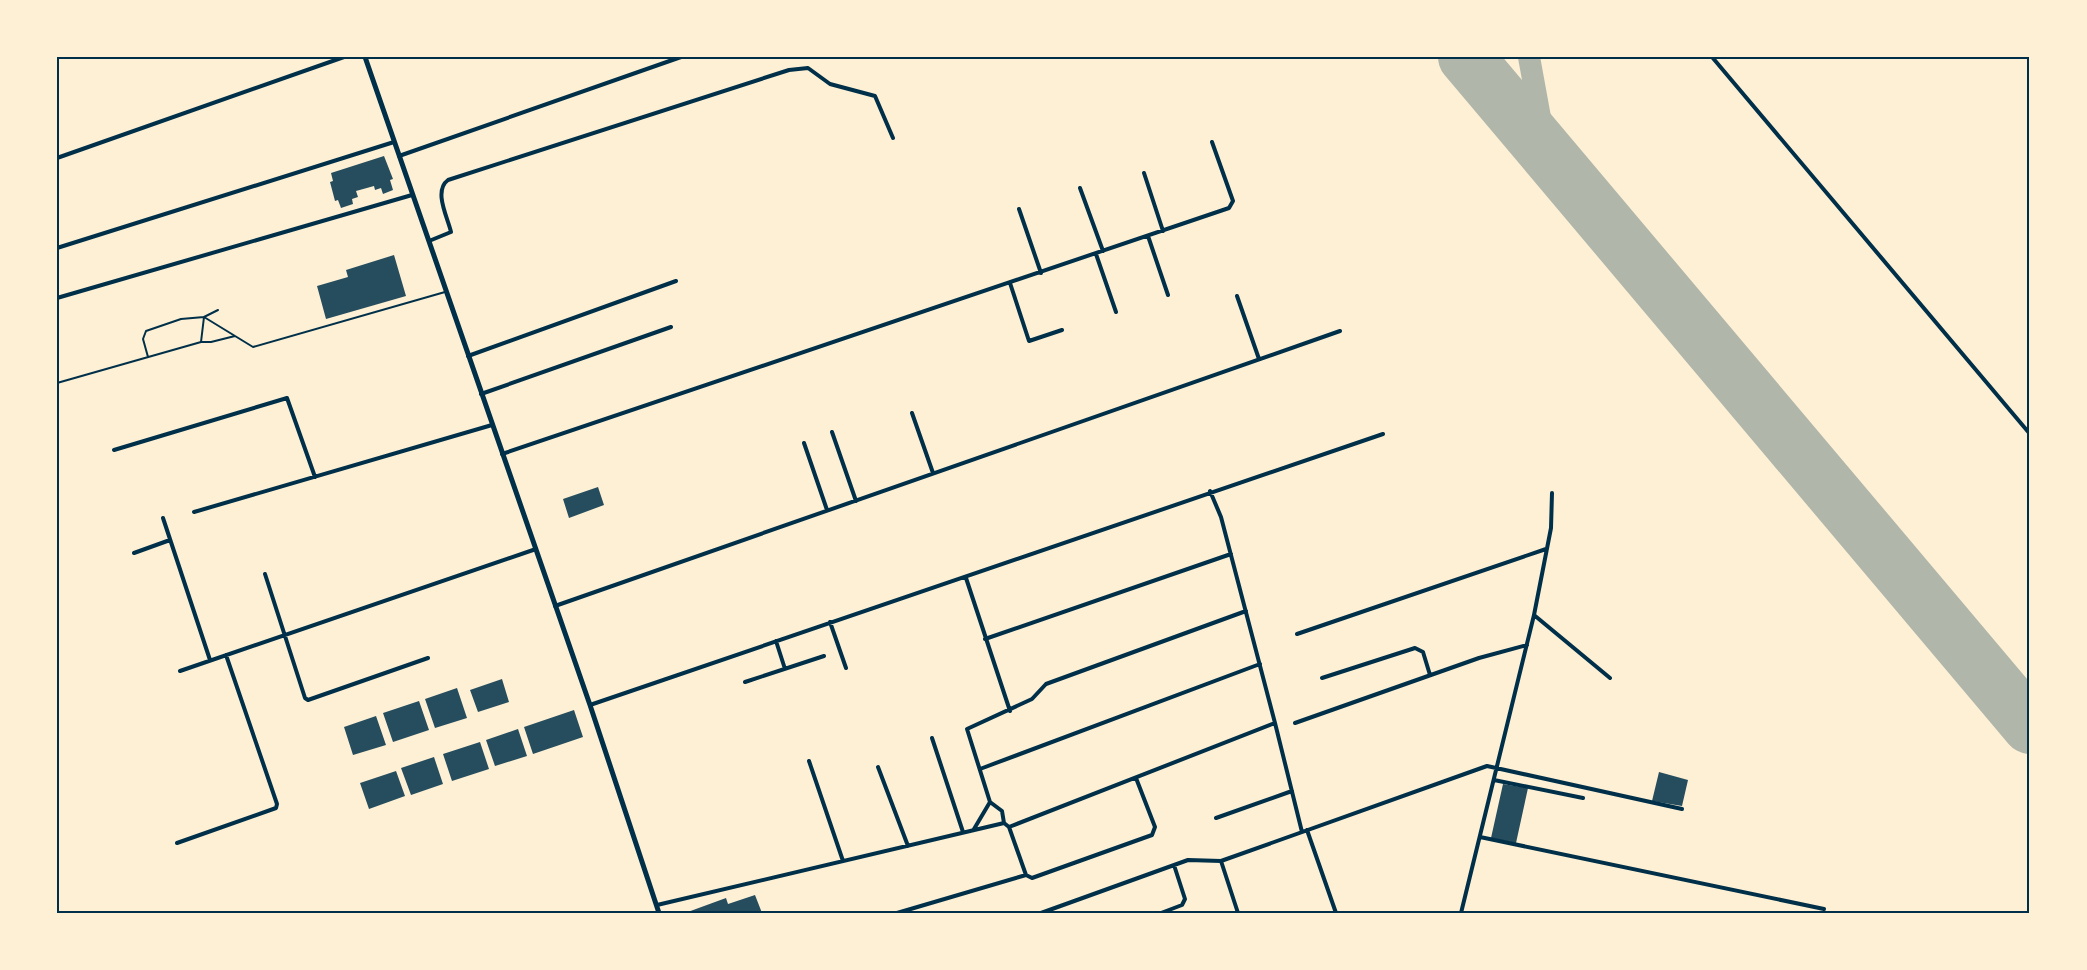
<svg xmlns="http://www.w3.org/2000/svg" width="2087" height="970" font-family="'Fira Sans Condensed',sans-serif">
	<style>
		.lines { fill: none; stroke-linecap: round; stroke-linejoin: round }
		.taxiway { stroke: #b1b6ab; stroke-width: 22 }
		.runway { stroke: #b1b6ab; stroke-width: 56 }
		.building { fill: #264d5e }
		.service { stroke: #003049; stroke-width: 2 }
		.minor { stroke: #003049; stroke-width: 4 }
		.tertiary { stroke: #003049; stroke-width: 5 }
		.neatline { fill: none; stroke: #003049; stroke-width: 2 }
	</style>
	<rect width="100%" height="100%" fill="#fdf0d5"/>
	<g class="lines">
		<!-- taxiway -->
		<path class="taxiway" d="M1456 57 1470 61
			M1529 57 1541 123 1559 167"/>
		<!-- runway -->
		<path class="runway" d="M1466 57 2030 726"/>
	</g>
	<!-- building -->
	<path class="building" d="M384 156 393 179 390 180 393 190 383 194 381 188 375 190 374 186 356 191 358 197 352 199 353 204 341 208 338 200 335 201 330 182 333 181 331 173Z
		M394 255 406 296 326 319 317 286 348 277 346 270Z
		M598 487 604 505 569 518 563 499Z
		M502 679 509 702 478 712 470 690Z
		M457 688 467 718 435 728 425 699Z
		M419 701 429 730 393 742 383 713Z
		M574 710 583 737 533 754 524 727Z
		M376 716 386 745 353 755 344 727Z
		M518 729 527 756 495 766 486 740Z
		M480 742 489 769 452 781 443 754Z
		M434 757 443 784 411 795 401 768Z
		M396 771 405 796 369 809 360 783Z
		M1659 772 1688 780 1682 806 1652 801Z
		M1503 784 1528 788 1516 843 1491 838Z
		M755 895 762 913H685L726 898 728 904Z"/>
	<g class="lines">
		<!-- service -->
		<path class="service" d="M201 342 204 317 218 310
			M148 357 143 339 146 331 181 319 204 317 253 347 445 292
			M57 383 201 342H211L235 336"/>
		<!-- minor -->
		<path class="minor" d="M1712 57 2030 434
			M399 156 681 57
			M57 158 344 57
			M1144 173 1163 231
			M1080 188 1103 251
			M1019 209 1041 273
			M1148 236 1168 295
			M429 241 451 232C448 218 433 191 448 180L789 70 808 68 830 84 875 96 893 138
			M57 248 394 142
			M1096 254 1116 312
			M1010 283 1029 341 1062 330
			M1237 296 1259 359
			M57 298 412 195
			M468 356 676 281
			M481 394 671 327
			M912 413 933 473
			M832 432 856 501
			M804 443 827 510
			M114 450 287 398 315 477
			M502 454 1229 208 1233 201 1212 142
			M194 512 492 425
			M163 518 210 660
			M134 553 170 540
			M265 574 305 698 308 700 428 658
			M966 578 1010 711
			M555 606 1340 331
			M1534 615 1610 678
			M830 622 846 668
			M1297 634 1546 549
			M985 639 1231 554
			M776 641 785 669
			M180 671 536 549
			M1322 678 1415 648 1423 652 1430 675
			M745 682 824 656
			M590 705 1383 434
			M1275 723 1302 832
			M1295 723 1479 658 1527 645
			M932 738 963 832
			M809 761 843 861
			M878 767 908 846
			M980 769 1260 664
			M1136 778 1155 827 1152 835 1032 878 1026 875 1009 827 1004 823 1002 811 990 802 967 729 1032 699 1046 684 1246 611
			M1494 780 1583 798
			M1216 818 1292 791
			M1009 827 1275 723 1221 517 1210 491
			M974 829 990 802
			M1307 830 1336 913
			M1480 837 1824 909
			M177 843 276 808 277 804 226 655
			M1221 861 1238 913
			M657 905 1004 823
			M897 913 1026 875
			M1041 913 1188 860 1221 861 1487 766 1682 809
			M1161 913 1182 905 1185 899 1174 865
			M1461 913 1534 615 1551 528 1552 493"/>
		<!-- tertiary -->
		<path class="tertiary" d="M365 57 590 705 659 913"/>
	</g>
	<!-- border -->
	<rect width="2087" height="970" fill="none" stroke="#fdf0d5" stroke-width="117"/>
	<rect x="58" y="58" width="1970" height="854" class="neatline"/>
</svg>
